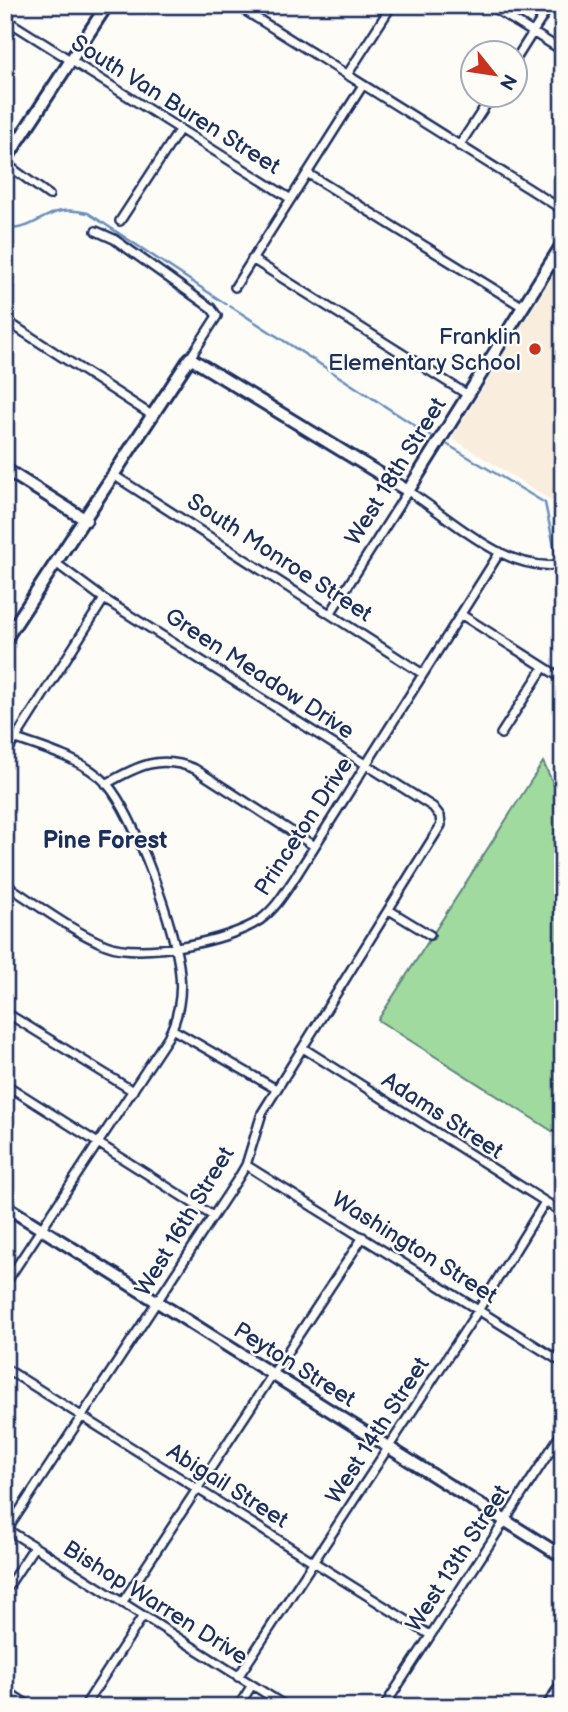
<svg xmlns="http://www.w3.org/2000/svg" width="568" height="1712" font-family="'Balsamiq Sans',sans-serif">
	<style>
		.built { fill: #f9eddd }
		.green { fill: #a0da9f; stroke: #5e847e; stroke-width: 2 }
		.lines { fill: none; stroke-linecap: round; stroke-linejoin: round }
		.stream { stroke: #678fba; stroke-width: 2.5 }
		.street-casing { stroke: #1b2f5e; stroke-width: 12 }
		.secondary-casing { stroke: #1b2f5e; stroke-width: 16 }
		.street { stroke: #fdfcf7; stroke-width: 7 }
		.secondary { stroke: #fdfcf7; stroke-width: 10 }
		.poi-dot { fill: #c8321e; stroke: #fdfcf7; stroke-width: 2.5 }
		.labels { text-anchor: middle; stroke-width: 5; stroke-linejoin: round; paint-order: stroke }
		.street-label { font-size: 23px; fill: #1b2f5e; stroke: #fdfcf7 }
		.poi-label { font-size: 23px; fill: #1b2f5e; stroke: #fdfcf7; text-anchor: end }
		.neighbourhood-label { font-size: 24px; font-weight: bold; fill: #1b2f5e; stroke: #fdfcf7 }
	</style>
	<rect width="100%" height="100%" fill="#fdfcf7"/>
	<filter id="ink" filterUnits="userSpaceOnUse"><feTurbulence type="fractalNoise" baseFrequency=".0143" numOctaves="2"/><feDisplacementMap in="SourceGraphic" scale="14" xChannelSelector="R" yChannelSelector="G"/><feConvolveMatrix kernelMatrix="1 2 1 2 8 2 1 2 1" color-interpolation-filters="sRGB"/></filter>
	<g filter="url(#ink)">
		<!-- built -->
		<path class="built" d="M563 259V508L452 438Z"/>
		<!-- green -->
		<path class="green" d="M543 762 563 804V1138L378 1020Z"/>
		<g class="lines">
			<!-- stream -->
			<path class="stream" d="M5 229C44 230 43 202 88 213L226 304
				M230 306 434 438
				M448 445 545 503 556 556
				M559 571 563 593"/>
			<!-- street casing -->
			<g class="street-casing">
				<path id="street" d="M236 5 563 210
					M489 5 563 51
					M5 19 291 199
					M516 59 550 5
					M347 75 392 5
					M459 146 493 94
					M5 163 49 195
					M307 173 523 307
					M120 221 180 129
					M96 231 114 239 211 308 217 316 190 358
					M252 259 468 395
					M235 287 363 85
					M5 320 153 416
					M115 476 423 674
					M330 614 408 491C453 519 507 575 563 564
					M462 615 563 679
					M501 734 544 667
					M5 755 104 599
					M106 784C137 766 160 754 195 769L314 846
					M5 884C35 903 73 932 106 945 140 959 230 941 260 920 275 909 284 894 294 879L500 552
					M389 910 430 935
					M5 1012 133 1091
					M172 1029 276 1089
					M303 1048 563 1213
					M5 1084 213 1216
					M246 1165 563 1363
					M5 1284 168 1037C178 1018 182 995 180 974 177 932 135 816 107 784 85 760 45 749 16 739
					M5 1368 430 1635
					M5 1528 287 1707
					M7 1530 239 1177 246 1165 262 1113 441 825 440 816 433 807 104 599 57 564
					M5 1591 34 1547
					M122 1603 363 1237
					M238 1677 479 1309 545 1202
					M5 1690 31 1707
					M84 1707 143 1616
					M238 1707 252 1685
					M384 1707 563 1431"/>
			</g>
			<!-- secondary casing -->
			<g class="secondary-casing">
				<path id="secondary" d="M5 161 107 5
					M5 469 86 520
					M5 640 190 358 408 491 563 243
					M5 1206 563 1557
					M548 1707 563 1684"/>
			</g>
			<!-- street -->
			<use href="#street" class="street"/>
			<!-- secondary -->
			<use href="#secondary" class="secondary"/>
		</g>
	</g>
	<!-- markers -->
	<circle class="poi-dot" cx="535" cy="349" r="7"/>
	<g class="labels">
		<!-- street labels -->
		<g class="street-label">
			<text transform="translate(176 104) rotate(32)" y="8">South Van Buren Street</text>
			<text transform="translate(395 471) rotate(-58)" y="8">West 18th Street</text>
			<text transform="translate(280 557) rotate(33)" y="8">South Monroe Street</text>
			<text transform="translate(260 673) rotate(33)" y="8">Green Meadow Drive</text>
			<text transform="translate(303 826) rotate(-57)" y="8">Princeton Drive</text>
			<text transform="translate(443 1115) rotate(33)" y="8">Adams Street</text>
			<text transform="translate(184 1221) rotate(-59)" y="8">West 16th Street</text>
			<text transform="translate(415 1247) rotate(32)" y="8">Washington Street</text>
			<text transform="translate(295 1364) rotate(32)" y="8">Peyton Street</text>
			<text transform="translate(377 1430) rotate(-57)" y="8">West 14th Street</text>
			<text transform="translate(228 1485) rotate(32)" y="8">Abigail Street</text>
			<text transform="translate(457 1558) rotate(-57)" y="8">West 13th Street</text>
			<text transform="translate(156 1602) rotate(32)" y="8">Bishop Warren Drive</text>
		</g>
		<!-- poi labels -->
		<g class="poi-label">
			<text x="521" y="344">Franklin<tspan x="521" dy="26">Elementary School</tspan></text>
		</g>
		<!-- neighbourhood labels -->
		<g class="neighbourhood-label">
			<text x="105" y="848">Pine Forest</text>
		</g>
	</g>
	<!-- margin -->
	<rect width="568" height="1712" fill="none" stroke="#fdfcf7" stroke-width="28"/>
	<rect x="14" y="14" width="540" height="1684" fill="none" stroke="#1b2f5e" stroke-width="2.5" filter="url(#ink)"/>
	<!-- north arrow -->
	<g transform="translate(494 74) rotate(120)"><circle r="33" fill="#fdfcf7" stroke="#a3aaba" stroke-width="2"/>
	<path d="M0-5L12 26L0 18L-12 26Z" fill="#c8321e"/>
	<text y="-10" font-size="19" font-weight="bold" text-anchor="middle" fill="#1b2f5e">N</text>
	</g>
</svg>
